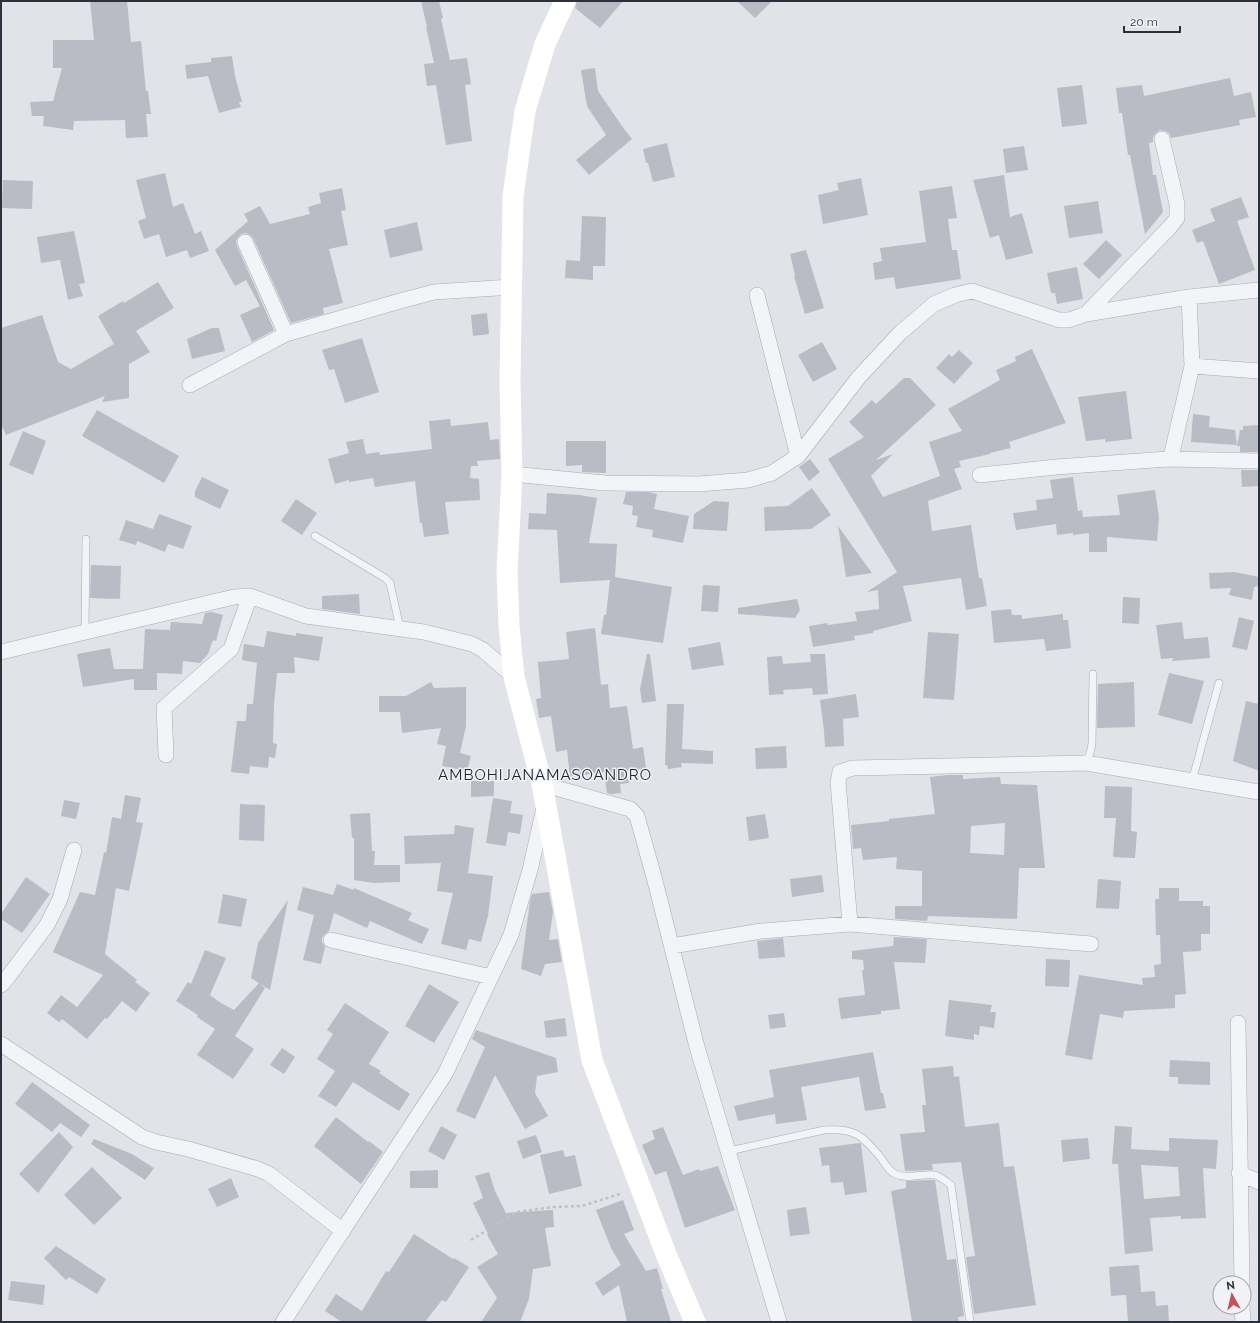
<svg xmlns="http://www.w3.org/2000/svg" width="1260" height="1323" font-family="Raleway,sans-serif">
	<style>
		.building { fill: #b9bcc5; fill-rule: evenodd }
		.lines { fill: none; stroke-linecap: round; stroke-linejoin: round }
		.lane-casing { stroke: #a7aab2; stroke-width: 8 }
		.street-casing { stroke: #a7aab2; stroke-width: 16 }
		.path { stroke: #bfc1c7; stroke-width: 2.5; stroke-dasharray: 3 3; stroke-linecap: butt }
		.lane { stroke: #f3f4f7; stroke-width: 7 }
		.street { stroke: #f3f4f7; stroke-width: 15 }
		.secondary { stroke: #fff; stroke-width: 21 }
		.labels { text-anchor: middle; stroke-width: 3; stroke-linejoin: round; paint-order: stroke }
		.neighbourhood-label { font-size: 15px; letter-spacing: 1px; fill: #1d222f; stroke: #f1f2f6 }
	</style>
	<rect width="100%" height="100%" fill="#e1e3e8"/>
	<!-- building -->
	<path class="building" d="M90 1H127L131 42 141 41 146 91H148L151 114H146L148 137 126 138 125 120 74 121 73 130 43 126 44 116H32L30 102 53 101 62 68H53V40H94Z
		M421 1H439L443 18 441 19 450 60 467 58 471 84 465 85 472 141 446 145 436 85 427 86 424 64 434 63 426 27H427Z
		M577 1H623L600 28 575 8Z
		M737 1H772L755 18Z
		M232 56 235 76 242 102H239L241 107 219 113 208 76 187 79 185 65 211 62V58Z
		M595 68 598 91 624 129 632 139 589 175 576 160 606 135 587 106 581 70Z
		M1230 78 1234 96 1251 92 1256 117 1239 120 1240 125 1171 138 1169 133 1165 131 1160 130 1156 133 1153 137V142L1149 143 1153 175H1156L1163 212 1145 234 1130 155H1128L1122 113H1119L1116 88 1142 85 1144 96Z
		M1082 85 1087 124 1062 127 1057 88Z
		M667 143 675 177 653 182 648 163H646L643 149Z
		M1024 146 1028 170 1006 173 1003 149Z
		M165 173 173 207 183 203 195 234 201 231 209 251 190 258 187 250 166 257 159 234 144 239 138 221 146 218 136 180Z
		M1004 175 1010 217 1022 213 1033 253 1006 260 999 235 990 238 973 180Z
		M861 178 868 215 823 224 818 195 839 190 837 183Z
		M3 180 33 181 32 209 2 208Z
		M952 186 957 218 948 219 952 250H957L961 279 896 289 894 277 875 280 873 263 882 261 880 248 926 242 919 191Z
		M342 188 346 210 341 211 348 245 329 249 343 303 323 308 324 314 291 323 253 238 250 235 246 233 241 234 238 237 236 241 237 246 274 330 252 342 240 315 260 306 246 280 235 286 215 250 248 221 244 214 260 206 270 224 310 214 308 207 321 203 319 193Z
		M1241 197 1249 217 1237 221 1255 270 1219 284 1203 241 1197 243 1192 230 1215 221 1210 209Z
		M1098 201 1103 233 1069 238 1064 206Z
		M582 216 606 217 605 266H593V280L565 278 566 260 580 261Z
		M417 222 423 250 390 258 384 230Z
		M74 231 85 283 79 284 83 296 68 300 60 260 41 263 37 237Z
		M1106 240 1122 255 1099 279 1083 264Z
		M806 250 824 308 805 314 794 276 795 275 790 254Z
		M1077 267 1083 299 1057 304 1055 293H1051L1047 273Z
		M158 282 174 308 136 331 150 352 129 364V398L102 402 105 396 6 435 1 424V328L42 315 58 362 71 369 114 344 98 316 123 301 124 303Z
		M487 313 489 334 473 336 471 315Z
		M212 328H219L225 351 192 359 187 339Z
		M362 338 379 392 345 403 334 369 329 370 322 350Z
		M822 342 837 369 813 382 798 355Z
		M1032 349 1066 423 1009 442 1011 448 990 453V454L959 461 961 467 954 469 962 489 928 501 932 531 971 525 979 578H982L987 606 966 610 961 578 903 586 912 621 873 631V633L854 636 855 640 813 647 809 626 827 623 828 625 857 621 855 612 879 609 878 590 867 592 897 572 828 459 864 437 849 422 872 400 876 404 904 378H910L936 405 876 460 893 454 871 476 883 497 940 476 929 442 962 431 948 409 1000 380 996 370 1016 361 1015 357Z
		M959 350 973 363 954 384 936 368 949 354 952 357Z
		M1126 391 1132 439 1105 442V439L1086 441 1078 397Z
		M97 410 179 456 164 483 82 436Z
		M1193 414 1210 416 1209 427 1235 430 1237 445 1191 442Z
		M450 419 451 426 488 422 490 440 499 439 500 459 477 461 478 466H471L470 478 479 479 480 500 445 502 449 534 424 537 422 523H420L415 481 375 487 373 478 349 482V480L335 484 328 459 349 453 346 442 363 439 366 454 379 452 380 455 432 449 429 421Z
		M1259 425V452H1240V446H1237L1240 430H1243V426Z
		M23 431 46 441 33 475 9 465Z
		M566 441H606V473L582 472V465L566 466Z
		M810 459 820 472 809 481 799 467Z
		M1241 470H1259V486L1242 487Z
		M202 477 229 490 220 509 195 497V491Z
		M1073 477 1078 511 1082 510 1083 517 1120 515 1117 495 1155 490 1159 518 1157 541 1107 537V552H1089V533L1073 535V533L1057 535 1056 524 1016 530 1013 513 1037 510 1036 500 1053 498 1050 480Z
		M812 488 831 515 811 529 765 531 764 507 788 506Z
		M626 492H648L657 494 654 509 689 516 683 543 652 537 653 530 636 527 638 516 632 515 633 506 623 504Z
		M547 493 579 495 597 498 589 543 617 544 615 577 672 587 663 643 601 634 604 615H606L610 580 560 583 557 530 528 529 529 513 546 514Z
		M296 499 317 513 302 535 281 521Z
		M714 501 729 502 727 531 693 529 694 514Z
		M159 514 192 526 183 549 168 544 165 552 137 541 136 545 119 540 126 520 153 529Z
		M838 526 872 573 846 577Z
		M91 565 121 566 120 599 90 598Z
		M1234 572 1259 577V586L1254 587 1252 600 1229 595 1231 588 1210 589 1209 573Z
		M703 585 720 586 718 612 701 611Z
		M359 594 360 614 322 609V596Z
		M1123 597 1140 598 1139 624 1122 623Z
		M797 599 800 610 795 618 738 614V608Z
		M1011 609 1012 615H1022V619L1063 614V620H1068L1071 648 1046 651 1044 639 994 643 991 611Z
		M212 612 223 615 216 641 213 640 208 654 200 663 183 661 182 674 157 673V690H134V679L83 687 77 654 110 648 114 669H143L145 629 170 630 171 622 202 624 205 613Z
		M1239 617 1254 621 1247 650 1232 647Z
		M1182 622 1184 639 1208 637 1210 658 1172 661 1173 658 1161 659 1156 625Z
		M595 628 601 685 608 684 610 708 627 706 633 749 643 747 646 768 627 771 629 783 620 784 621 793 611 794 607 793 604 772 570 777 567 750 556 752 551 716 539 718 536 699 541 698 538 662 569 659 566 632Z
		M267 631 296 636V633L323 637 319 661 294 657 295 673H277L274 705 273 743 277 744 275 758 269 757 268 768 250 766 249 774 231 772 237 721H246L247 704H253L257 663 242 660 244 644 264 647Z
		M928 632 959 634 954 700 923 698Z
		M720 642 724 665 692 670 688 648Z
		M647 654H650L656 701 642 703 640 689Z
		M810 654H825L828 694 813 695 812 688 783 690 784 694 769 695 767 657 782 656 783 664 811 662Z
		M1169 673 1204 681 1192 724 1158 715Z
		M431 682 434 688 466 687V726L460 753 471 756 467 771 442 766 446 746 437 744 441 728 402 733 400 712H379V696H406Z
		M1134 682 1135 727 1097 728 1098 684Z
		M856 694 859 717 843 719 844 746 825 747 824 731 820 700Z
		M1246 701 1259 704V771L1233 761Z
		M667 704H684L682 749 713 751V764L681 763 682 767 668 769 667 765H665Z
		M786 746 787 768 756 769 755 748Z
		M947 775H963V779L1000 777 1001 784 1037 785 1045 868H1019L1017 919 928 916 927 921 895 919V906H922V871L896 869 897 857 863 860 861 848 853 849 851 825 889 821V819L935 814 930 777ZM1005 823 1004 855 970 853 971 826Z
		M471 781H494V796L471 797Z
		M1105 786 1132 787 1131 831 1137 832 1135 858 1113 857 1116 818H1104Z
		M125 795 141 798 136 822 143 823 129 891 116 888 105 954 137 980 135 982 150 993 136 1012 122 1001 107 1019 105 1018 87 1039 62 1019 59 1022 47 1013 61 995 77 1007 103 975 53 952 80 892 95 895 104 852 106 853 112 817 121 819Z
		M493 798 512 801 510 813 523 815 520 834 508 832 506 846 486 843Z
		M64 800 80 803 76 819 61 816Z
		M240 804 265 805 264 841 239 840Z
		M370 813 372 851H375L374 865H400V882L374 883 354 880V838H352L350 814Z
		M765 814 769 838 749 841 746 817Z
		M455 825 474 828 468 873 493 876 488 916 481 942 469 939 466 950 441 944 453 893 437 891 441 863 405 864 404 836 454 834Z
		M822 875 824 892 792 897 790 879Z
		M26 877 50 894 22 933 1 919V914Z
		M1098 879 1121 881 1119 909 1096 908Z
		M337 884 354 890V888L412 913 408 920 429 929 422 944 370 921 367 928 334 913 329 931 325 934 322 938V942L325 947 321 964 303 960 314 915 297 910 303 887 333 895Z
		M1159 888H1179V901H1203V906H1210V934H1201V951L1183 952 1186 994 1175 995V1008L1124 1011 1123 1018 1100 1014 1092 1060 1065 1055 1079 975 1143 985 1142 978 1155 977 1154 965 1161 964 1160 935H1156L1155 899H1159Z
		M549 892 553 912 549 940 558 939 562 962 545 964 541 976 521 969 530 901 532 894Z
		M223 894 247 899 241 927 218 923Z
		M288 900 270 990 251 978 258 943Z
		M894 937 927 939 925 963 894 962 900 1009 881 1011V1014L841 1019 838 998 865 995 862 970H864L863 960 852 959V951L893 946Z
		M783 938 785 957 759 959 757 941Z
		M205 950 226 958 210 995 221 1003 234 1010 259 983 265 988 235 1036 254 1049 233 1079 197 1055 215 1029 197 1017 198 1015 176 1001 188 982 191 984Z
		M1046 959 1070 960 1069 987 1045 986Z
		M429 984 459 1002 434 1043 405 1026Z
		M949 1000 992 1005 990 1012H996L994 1028 980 1026 979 1035 974 1034V1040L945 1036Z
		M345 1003 389 1032 369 1064 381 1071 379 1073 410 1094 399 1111 353 1082 336 1107 318 1096 335 1071 317 1059 333 1034 327 1030Z
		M784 1013 786 1027 770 1029 768 1015Z
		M565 1018 567 1036 546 1038 544 1021Z
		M476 1030 556 1058 558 1072 537 1076 535 1093 548 1116 525 1129 495 1075 475 1119 456 1111 485 1047 472 1039Z
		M282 1048 295 1057 284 1074 270 1065Z
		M873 1052 881 1093H883L886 1108 865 1111 859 1077 801 1087 807 1120 776 1124 775 1114 738 1121 734 1106 774 1097 769 1070Z
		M1170 1060 1210 1062V1085L1178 1084V1077H1169Z
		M953 1066 954 1077 959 1076 965 1127 999 1123 1004 1167 1014 1166 1036 1305 974 1314 966 1257 975 1256 961 1162 932 1164 933 1170 905 1171 900 1134 925 1132 922 1105H926L922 1069Z
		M32 1082 90 1125 81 1137 60 1123 52 1132 15 1104Z
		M336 1117 368 1142 369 1141 383 1152 361 1184 314 1146Z
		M441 1126 457 1135 444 1160 428 1151Z
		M1115 1126 1132 1127 1131 1149 1169 1151V1138L1218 1140 1216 1169 1203 1168 1206 1218 1181 1219V1216L1150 1218 1153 1251 1125 1254 1118 1164H1112ZM1141 1165 1178 1167 1180 1196 1144 1199Z
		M663 1127 683 1175 699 1169 700 1171 718 1166 735 1210 685 1228 666 1171 655 1175 642 1145 655 1139 652 1131Z
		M59 1132 73 1147 38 1193 19 1174Z
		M536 1135 542 1152 523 1159 517 1141Z
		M1088 1138 1090 1159 1063 1162 1061 1140Z
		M94 1139 132 1154 154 1168 145 1180 91 1144Z
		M860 1143 861 1144 867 1192 845 1195 843 1182 831 1183 829 1165 822 1166 819 1148Z
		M563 1150 565 1157 575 1155 582 1186 549 1194 540 1155Z
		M92 1167 122 1198 94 1225 64 1195Z
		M438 1170V1188H410V1171Z
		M489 1172 495 1191 506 1213 553 1210 554 1227 545 1228 551 1266 533 1269 529 1299 520 1322H481L497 1298 477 1267 498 1254 487 1235 488 1234 473 1203 483 1198 475 1176Z
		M231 1178 239 1197 217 1207 208 1189Z
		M930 1180H935L947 1260 956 1259 964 1316 958 1317 959 1322H912L891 1191 906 1188V1181Z
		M623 1200 634 1230 624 1234 646 1271 657 1268 663 1289H661L671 1322H627L619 1285 603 1296 595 1283 621 1265 611 1248 596 1210Z
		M806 1207 810 1234 790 1236 787 1210Z
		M414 1234 453 1259 454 1258 469 1267 446 1302 442 1300 425 1322H342L325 1311 336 1294 362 1311 386 1271 389 1272Z
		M56 1246 106 1279 97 1294 69 1277 66 1280 44 1258Z
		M1139 1265 1141 1292 1155 1291 1156 1306 1168 1305 1169 1322H1128L1126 1295 1111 1296 1109 1267Z
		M11 1281 45 1285 43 1305 8 1300Z"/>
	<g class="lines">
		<!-- lane casing -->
		<g class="lane-casing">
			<path id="lane" d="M315 536 385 578 390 583 400 628
				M85 632 86 539
				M1086 763 1090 753 1092 744 1093 674
				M1192 781 1219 683
				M729 1151 824 1130C855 1128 862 1135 881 1158 885 1164 889 1171 895 1174 907 1180 923 1173 935 1175 941 1177 946 1181 951 1185L970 1322"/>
		</g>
		<!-- street casing -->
		<g class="street-casing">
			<path id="street" d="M245 242 286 334
				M757 295 798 456
				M1189 297 1192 366 1259 371
				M1086 314 1170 227 1177 218V204L1162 139
				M190 385 286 334 400 301 434 292 512 287
				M1168 459 1259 461
				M512 474 605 483 699 484 748 480 772 473 798 456 859 377 900 333 934 304 955 295 972 291 1059 320H1069L1086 314 1189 297 1259 290
				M980 475 1056 467 1168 459 1171 457 1192 366
				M1 652 234 597 250 596 306 616 424 632 472 644 483 650 514 677
				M166 755 164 708 231 649 250 596
				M542 784 630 809 637 816 654 877 697 1047 779 1322
				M331 940 491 977
				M1091 944 850 924 838 782 840 772 853 768 1086 763 1259 792
				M672 946 761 931 850 924
				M1 985 8 977 47 925 60 899 74 850
				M1238 1023 1242 1283
				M1 1044 142 1137 156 1142 188 1149 258 1169 269 1174 343 1231
				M1239 1173 1259 1182
				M1242 1307 1243 1322
				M283 1322 445 1074 511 935 530 870 544 808"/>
		</g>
		<!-- path -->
		<path class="path" d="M471 1240 517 1212 553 1207 582 1206 623 1193"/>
		<!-- lane -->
		<use href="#lane" class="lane"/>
		<!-- street -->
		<use href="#street" class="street"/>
		<!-- secondary -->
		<path class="secondary" d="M565 1 545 44 525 111 513 196 510 381 512 474 507 572 509 625 514 677 542 784 592 1060 666 1254 695 1322"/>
	</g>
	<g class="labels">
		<!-- neighbourhood labels -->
		<g class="neighbourhood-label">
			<text x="545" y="780">AMBOHIJANAMASOANDRO</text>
		</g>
	</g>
	<!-- border -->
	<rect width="1260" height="1323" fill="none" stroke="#2b303e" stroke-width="4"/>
	<!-- north arrow -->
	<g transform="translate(1232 1295) rotate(352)"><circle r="19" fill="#f1f2f6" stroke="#a2a4ac"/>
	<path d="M0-3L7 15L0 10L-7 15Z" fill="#c15359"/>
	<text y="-6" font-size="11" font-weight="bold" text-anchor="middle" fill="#2b303e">N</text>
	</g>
	<!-- scale -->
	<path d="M1124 26v6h56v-6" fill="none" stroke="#2b303e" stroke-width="2"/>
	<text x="1130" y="26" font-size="12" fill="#2b303e" stroke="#f1f2f6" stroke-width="3" paint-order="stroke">20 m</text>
</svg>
